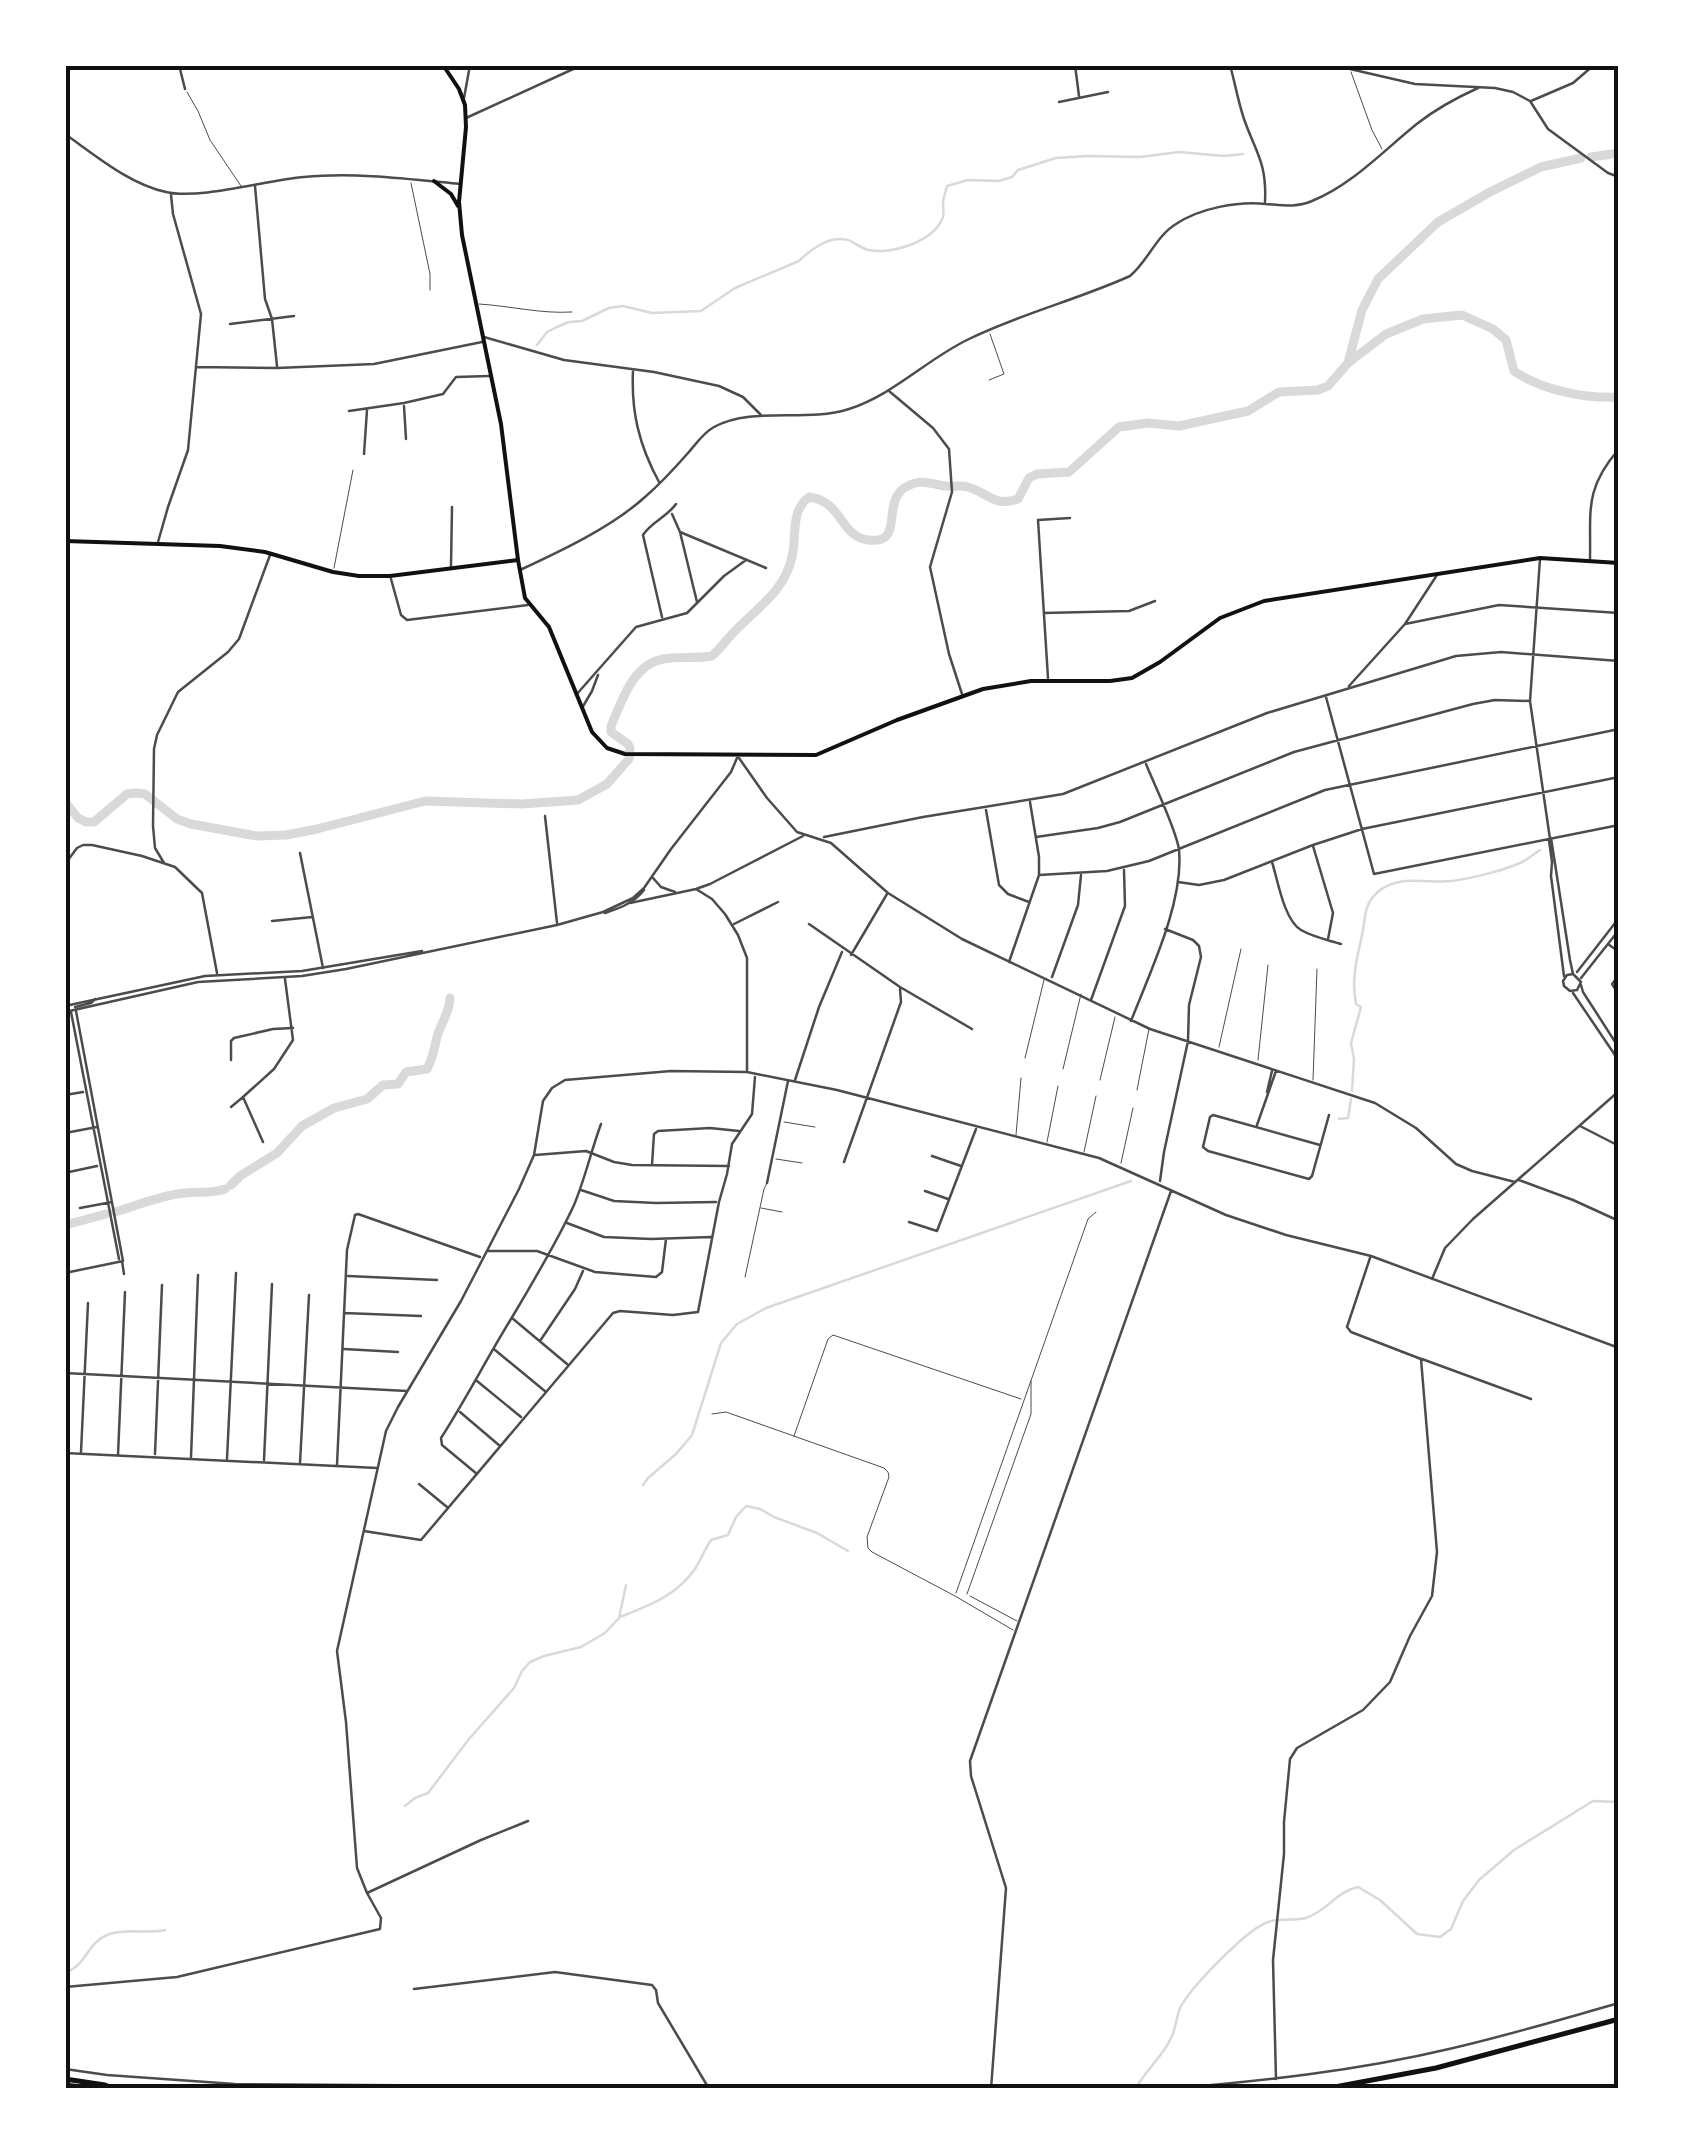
<svg xmlns="http://www.w3.org/2000/svg" width="1684" height="2154" font-family="'Roboto Serif',serif">
	<style>
		.lines { fill: none; stroke-linecap: round; stroke-linejoin: round }
		.stream { stroke: #d9d9d9; stroke-width: 2.5 }
		.river { stroke: #d9d9d9; stroke-width: 9 }
		.service { stroke: #4c4c4c; stroke-width: 1 }
		.minor { stroke: #4c4c4c; stroke-width: 2.5 }
		.tertiary { stroke: #4c4c4c; stroke-width: 2.5 }
		.secondary { stroke: #111; stroke-width: 4 }
		.primary { stroke: #111; stroke-width: 4 }
		.trunk { stroke: #111; stroke-width: 5 }
		.neatline { fill: none; stroke: #111; stroke-width: 4 }
	</style>
	<rect width="100%" height="100%" fill="#fff"/>
	<g class="lines">
		<!-- stream -->
		<path class="stream" d="M537 345 547 332 557 327 569 322 582 321 609 308 623 306 652 313 701 311 735 288 799 261C809 251 825 239 839 239 852 238 857 247 868 250 891 255 934 242 943 217 944 213 943 206 943 201 943 200 947 187 947 186L968 180 999 181 1012 177 1018 170 1056 158 1087 156 1140 157 1179 152 1224 156 1243 154
			M1352 1091 1354 1059 1351 1043 1361 1007 1356 1004C1351 978 1357 959 1362 935 1365 923 1364 908 1372 898 1392 872 1426 884 1452 881 1469 879 1505 870 1520 863 1527 860 1534 854 1540 850
			M1339 1119 1348 1118 1351 1099
			M643 1485 648 1478 676 1454 692 1435 721 1343 737 1324 766 1308 1131 1181
			M620 1617C650 1605 676 1596 695 1569 701 1559 705 1549 711 1540L728 1535 736 1517 746 1506 760 1509 774 1517 817 1533 848 1551
			M405 1806 415 1798 428 1793 469 1739 514 1688 522 1671 530 1662 544 1656 581 1647 605 1633 619 1618 626 1585
			M65 1973C87 1965 87 1943 107 1935 123 1928 147 1934 165 1930
			M1136 2088C1146 2070 1163 2056 1171 2038 1176 2029 1176 2018 1180 2008 1190 1988 1247 1929 1268 1922 1279 1918 1294 1921 1306 1918 1326 1912 1337 1891 1358 1887L1380 1900 1417 1934 1440 1937 1451 1929 1463 1901 1479 1880 1514 1850 1593 1801 1619 1802"/>
		<!-- river -->
		<path class="river" d="M1591 157 1619 153
			M1348 363 1362 310 1378 279 1438 222 1490 192 1541 167 1581 158
			M65 802 78 818 86 822H94L127 794 136 793 145 794 177 819 191 824 257 836 286 835 317 829 425 801 522 804 578 800 607 784 629 759 630 748 628 744 611 732V726C622 701 632 665 663 659 679 656 696 659 712 656 722 647 729 636 739 627 761 605 785 589 792 557 797 536 790 511 809 497 843 501 839 536 868 540 910 545 874 494 915 483 926 480 934 485 945 486 953 487 960 485 968 487 990 494 994 507 1018 499L1029 478 1037 474 1069 472 1119 427 1148 423 1179 426 1248 411 1279 392 1318 390 1328 386 1348 363 1386 334 1423 319 1462 315 1493 329 1506 340 1514 371C1542 390 1585 399 1619 397
			M231 1185 240 1176 277 1153 302 1126 334 1108 367 1099 383 1085 398 1084 406 1072 427 1069C433 1058 434 1049 437 1037 441 1022 449 1015 450 998
			M115 1212C138 1205 162 1195 185 1193 200 1191 211 1194 225 1189
			M65 1225 106 1214"/>
		<!-- service -->
		<path class="service" d="M1351 72 1372 130 1382 149
			M187 92 198 111 210 140 241 186
			M411 183 430 274V290
			M479 304C511 306 541 314 572 312
			M989 380 1004 374 990 334
			M334 568 353 470
			M1219 1047 1241 949
			M1025 1058 1044 980
			M1258 1060 1268 965
			M1063 1069 1081 994
			M1100 1080 1115 1017
			M1313 1080 1317 969
			M1137 1090 1149 1029
			M784 1122 815 1127
			M1016 1135 1021 1078
			M1047 1142 1058 1086
			M1084 1152 1096 1096
			M776 1159 802 1163
			M1121 1163 1133 1108
			M761 1208 782 1212
			M745 1277 764 1189 767 1183
			M712 1414 726 1412 884 1468 888 1472 889 1477 867 1537 868 1548 872 1552 955 1596 1013 1630
			M794 1436 828 1339 833 1335 1021 1399
			M956 1593 1088 1219 1096 1212
			M967 1594 1031 1414V1381
			M970 1596 1017 1621"/>
		<!-- minor -->
		<path class="minor" d="M179 65 185 89
			M1075 65 1079 96
			M1230 65C1235 83 1238 101 1244 119 1256 153 1267 163 1265 202
			M1345 65 1350 69 1415 84 1495 88 1513 92 1530 101 1548 129 1608 173 1619 177
			M464 98 470 65
			M1531 101 1573 83 1594 65
			M1059 102 1108 92
			M466 118 582 65
			M65 134C95 155 129 184 166 192 199 200 267 180 304 177 355 172 409 179 460 184
			M255 186 265 299 272 319 277 366
			M230 324 294 316
			M484 337 564 360 654 372 719 386 743 397 761 415
			M197 367 277 368 374 364 482 342
			M633 370C631 412 639 445 659 482
			M889 391 933 428 949 449 952 492 930 567 949 654 962 694
			M404 406 406 439
			M349 411 404 403 443 394 456 377 489 376
			M364 454 367 410
			M672 514 680 532 697 602
			M680 532 766 568
			M158 542 168 507 188 450 201 314 173 214 171 195
			M1540 559 1530 701 1550 839
			M451 566 452 507
			M520 570C561 551 612 527 645 497 660 484 674 469 688 453 696 444 703 433 714 427 754 406 805 423 849 409 893 395 926 360 967 340 1019 314 1077 300 1130 276 1148 261 1156 236 1176 224 1200 208 1238 201 1266 204 1281 205 1296 208 1312 201 1352 185 1384 150 1418 123 1436 109 1456 98 1478 88
			M391 579 401 615 407 620 528 605
			M1044 613 1129 611 1155 601
			M662 617 643 535C651 522 667 517 676 504
			M1405 624 1499 605 1619 613
			M1048 678 1038 520 1070 518
			M1349 686 1405 624 1437 575
			M576 695 636 627 687 613 724 576 746 560
			M1326 697 1374 874 1619 825
			M582 708 592 691 598 675
			M739 758 767 798 797 832 831 843 888 893 962 939 1150 1029 1375 1103 1416 1128 1456 1164 1472 1171 1515 1182
			M986 810 999 885 1008 894 1029 902
			M545 816 557 923
			M824 837 923 817 1063 794 1267 713 1456 656 1501 652 1619 661
			M1036 837 1098 828 1120 822 1294 752 1473 704 1495 700 1530 701
			M1551 838 1570 960 1573 974 1581 982 1577 990 1570 991 1564 986 1563 981 1567 975 1573 974
			M1549 840 1552 862 1551 876 1564 976
			M1313 846 1333 913 1328 939
			M300 853 323 968
			M1272 862C1278 881 1284 920 1301 930 1313 937 1328 940 1341 944
			M164 863 155 848 153 826 154 749 157 735 178 692 228 652 239 639 270 555
			M65 864 77 848 83 845H92L142 856 175 867 202 893 217 973
			M1039 875 1107 871 1149 861 1325 790 1619 729
			M653 878 661 887 675 892
			M1178 882 1199 885 1224 880 1313 845 1362 829 1619 777
			M696 889 712 899 725 914 738 935 747 958V1072
			M630 903 696 889 710 884 803 836
			M272 921 312 917
			M734 924 778 902
			M809 924 900 987 972 1029
			M1608 944 1619 952
			M851 955 887 894
			M1009 962 1039 875V857L1030 802
			M1577 972 1619 918
			M1619 975 1612 984 1619 995
			M1052 977 1078 905 1081 875
			M1581 978 1619 930
			M1581 985 1583 992 1619 1048
			M1573 993 1619 1061
			M1091 1000 1125 906 1124 870
			M71 1012 119 1259
			M1131 1021C1150 972 1184 902 1179 850 1177 831 1154 784 1146 764
			M231 1060V1041L234 1038 273 1029 293 1028
			M795 1080 819 1007 842 952
			M1267 1092 1272 1071
			M65 1095 83 1092
			M243 1097 274 1069 293 1040 285 979
			M231 1107 243 1097 263 1142
			M1257 1125 1276 1071
			M1580 1126 1619 1146
			M65 1133 97 1127
			M1320 1145 1213 1115 1210 1117 1203 1147 1208 1151 1309 1179 1312 1176 1329 1115
			M535 1155 586 1151 614 1162 632 1165 729 1166
			M932 1156 961 1166
			M844 1162 901 1002 900 989
			M652 1165 654 1134 658 1131 710 1128 739 1131
			M69 1172 97 1166
			M1519 1180 1573 1200 1619 1221
			M1160 1181 1164 1152 1188 1041 1189 1005 1201 957 1199 946 1193 940 1165 929
			M767 1183 788 1081
			M581 1190 614 1201 656 1203 716 1202
			M925 1191 948 1199
			M80 1208 112 1202
			M909 1222 937 1231 976 1129
			M567 1223 604 1237 651 1239 711 1237
			M488 1251H537L595 1272 656 1277 662 1272 666 1239
			M122 1261 124 1274
			M65 1273 123 1261 76 1011
			M348 1276 437 1280
			M1432 1279 1445 1248 1473 1219 1619 1091
			M344 1313 421 1316
			M512 1318 567 1364
			M540 1341 575 1289 583 1271
			M344 1349 398 1352
			M495 1350 546 1392
			M1422 1359 1531 1399
			M65 1373 407 1391
			M477 1381 521 1417
			M460 1412 500 1446
			M81 1452 88 1303
			M65 1453 377 1468
			M155 1454 162 1285
			M118 1455 125 1292
			M191 1457 198 1275
			M227 1459 236 1273
			M264 1460 272 1284
			M300 1463 309 1295
			M337 1465 347 1250 355 1215 358 1214 480 1257
			M477 1474 442 1445 441 1438C466 1399 487 1358 511 1319 533 1282 556 1244 574 1205 585 1179 591 1151 601 1124
			M419 1484 447 1507
			M364 1531 421 1540 613 1313 620 1311 673 1315 698 1312 719 1202 727 1174 732 1144 752 1114 755 1077
			M367 1893 481 1840 528 1821
			M65 1987 177 1977 380 1929 381 1918 367 1893 357 1868 346 1722 337 1651 386 1431 398 1407 461 1301 519 1189 534 1155 543 1101 552 1088 565 1080 671 1071 747 1072 837 1090 1099 1158 1226 1215 1286 1235 1371 1256 1619 1348
			M414 1989 555 1972 652 1985 656 1990 658 2003 708 2087
			M65 2069 107 2075 235 2084 903 2089
			M1276 2079 1273 1960 1284 1854V1822L1290 1759 1297 1748 1363 1710 1390 1682 1410 1636 1432 1596 1437 1552 1421 1359 1351 1332 1347 1327 1370 1258
			M991 2089 1006 1888 971 1776 970 1761 1171 1191
			M1167 2089C1262 2081 1356 2071 1449 2049 1506 2036 1562 2019 1619 2003"/>
		<!-- tertiary -->
		<path class="tertiary" d="M1590 559C1591 511 1584 489 1619 449
			M605 913C620 908 634 903 644 890
			M65 1006 205 976 302 971 422 951
			M75 1007 91 1003 95 999
			M65 1012 198 982 302 976 346 969 557 925 603 912 633 898 644 888 671 849 731 772 737 758"/>
		<!-- secondary -->
		<path class="secondary" d="M443 65 459 89 465 105 466 127 459 202 462 235 501 424 518 560
			M434 181 451 194 458 206"/>
		<!-- primary -->
		<path class="primary" d="M65 541 220 546 265 552 333 572 359 576H390L518 560 525 598 549 627 592 732 607 748 625 754 816 755 897 720 983 689 1031 681H1110L1132 678 1160 662 1220 618 1264 601 1540 558 1619 563"/>
		<!-- trunk -->
		<path class="trunk" d="M65 2079 105 2085 115 2089
			M65 2085 97 2089
			M1324 2089 1436 2068 1619 2019"/>
	</g>
	<!-- border -->
	<rect width="1684" height="2154" fill="none" stroke="#ffffff" stroke-width="135"/>
	<rect x="68" y="68" width="1548" height="2018" class="neatline"/>
</svg>
